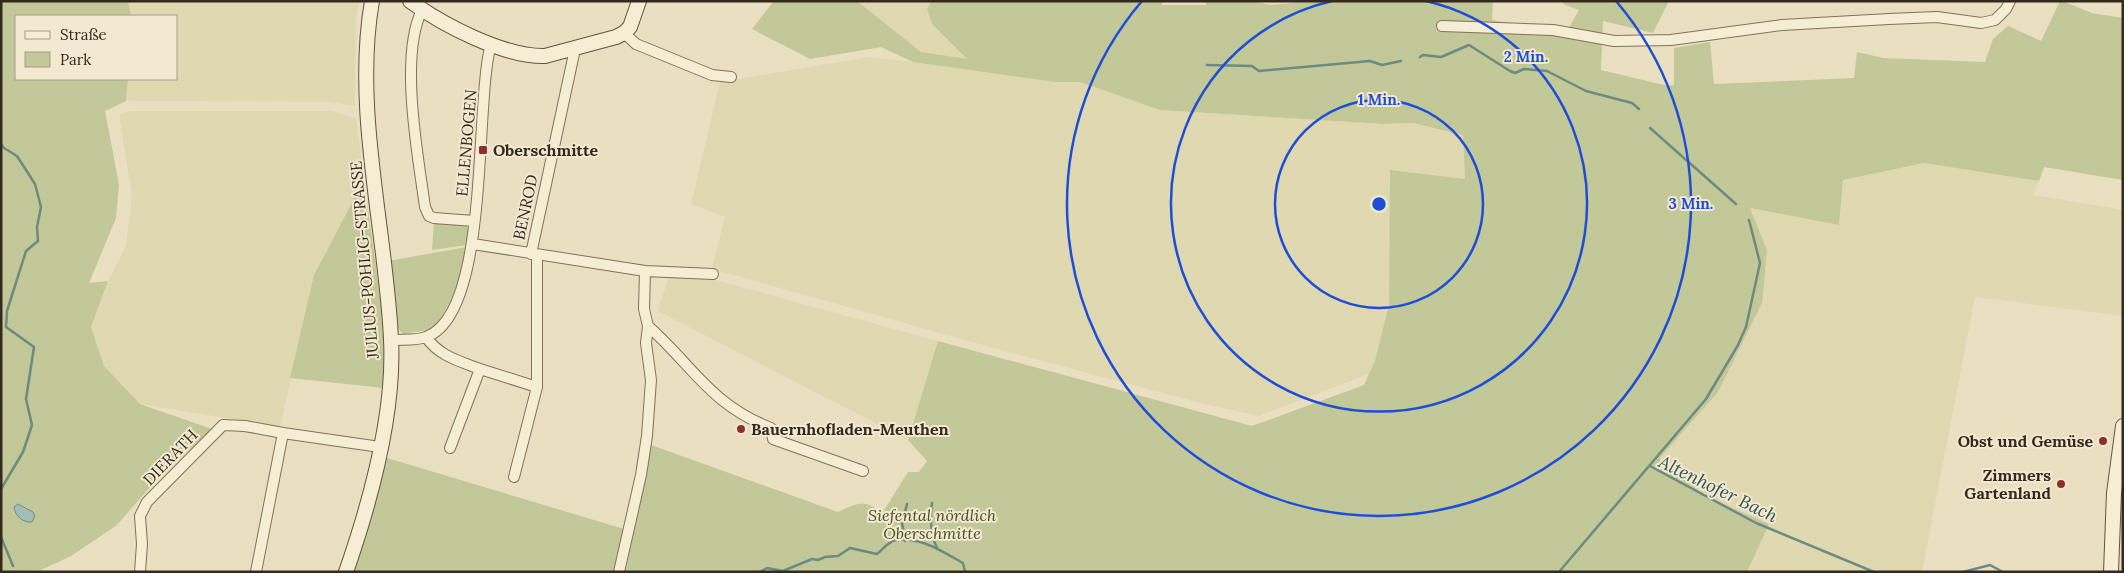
<svg xmlns="http://www.w3.org/2000/svg" width="2124" height="573" font-family="Lora,serif">
	<style>
		.farmland { fill: #e0d8b0 }
		.green { fill: #c2c897 }
		.water { fill: #a4beb6; stroke: #6c8b84 }
		.lines { fill: none; stroke-linecap: round; stroke-linejoin: round }
		.stream { stroke: #6c8b84; stroke-width: 2.5 }
		.street-casing { stroke: #83715b; stroke-width: 12 }
		.secondary-casing { stroke: #65523e; stroke-width: 16 }
		.street { stroke: #f6edd5; stroke-width: 10 }
		.secondary { stroke: #f6edd5; stroke-width: 14 }
		.ring { fill: none; stroke: #1d4ed8; stroke-width: 2.5 }
		.poi-dot { fill: #8e2f2f; stroke: #f3e9d1; stroke-width: 2 }
		.labels { text-anchor: middle; stroke-width: 4; stroke-linejoin: round; paint-order: stroke }
		.street-label { font-size: 16px; fill: #34291e; stroke: #f3e9d1 }
		.poi-label { font-size: 16px; font-weight: bold; fill: #34291e; stroke: #f3e9d1; text-anchor: start }
		.park-label { font-size: 16px; font-style: italic; fill: #444f26; stroke: #f3e9d1 }
		.water-label { font-size: 18px; font-style: italic; fill: #2e5351; stroke: #f3e9d1 }
		.centre { fill: #1d4ed8; stroke: #f3e9d1; stroke-width: 2.5 }
		.ring-label { font-size: 15px; text-anchor: middle; font-weight: bold; fill: #1d4ed8; stroke: #f3e9d1; stroke-width: 4; stroke-linejoin: round; paint-order: stroke }
	</style>
	<rect width="100%" height="100%" fill="#ebdfc2"/>
	<!-- farmland -->
	<path class="farmland" d="M128 1H359L356 18 355 106 331 102 126 101 128 79H176V16H131Z
		M857 1H931L927 10 933 25 968 60 921 52Z
		M869 57 949 66 1056 82H1080L1160 110 1384 124 1413 123 1463 134 1465 179 1390 170 1389 305 1375 361 1369 374 1259 416 1204 404 990 347 712 269 725 217 691 204 720 82Z
		M129 111H331L356 118 364 180 314 275 280 427 140 404 104 366 91 327 108 281 126 246 132 195 119 115Z
		M1924 163 2039 181 2033 195 2123 210V316L1975 297 1922 572H1747L1769 524 1705 496 1659 459 1718 392 1767 250 1750 208 1839 225 1843 180Z
		M669 276 712 279 938 341 908 440 658 311Z"/>
	<!-- green -->
	<path class="green" d="M1 1H128L131 16H16V79H128L126 101 105 111 119 185 116 218 89 283 108 281 91 327 104 366 140 404 212 429 158 478 117 525 71 556 41 570 1 571Z
		M774 1H857L921 52 967 59 933 25 927 10 931 1H1162V5H1206V1H1251L1271 5 1310 1H1493L1492 20 1566 33 1579 10 1563 4 1564 1H1669L1653 33 1603 21 1601 70 1668 86 1674 85V48L1710 42 1714 84 1854 78 1857 52 1883 58 1985 62 1993 39 2008 26 2041 41 2060 1H2062L2092 13 2123 18V180L2044 167 2039 181 1924 163 1843 180 1839 225 1750 208 1767 250 1762 303 1718 392 1659 459 1705 496 1769 524 1747 572H625L651 445 838 512C859 502 863 500 883 512L908 472H919L927 461 908 440 938 341 1252 426 1364 385 1375 361 1389 305 1390 170 1465 179 1463 135 1413 123 1384 124 1160 110 1080 82H1056L913 62 881 47 810 59 752 29Z
		M364 180 386 339 384 388 290 378 314 275Z
		M434 221 465 224 469 230 467 245 432 250Z
		M467 247C458 281 455 300 433 329L403 334 396 326 388 261Z
		M387 458 624 529 614 572H351Z"/>
	<!-- water -->
	<path class="water" d="M18 504 33 512 35 516 32 522C23 523 15 516 14 507Z"/>
	<g class="lines">
		<!-- stream -->
		<path class="stream" d="M1420 57 1423 55 1441 57 1469 45 1510 71 1515 73 1524 69 1547 71 1586 91 1632 103 1639 109
			M1207 65 1252 66 1259 71 1370 61 1382 65 1401 61
			M1650 128 1736 204
			M1 144 4 148 17 156 35 184 41 207 37 227 38 241 26 251 7 311 6 327 34 347 26 399 32 425 23 452 1 489
			M1650 466 1756 523 1874 572
			M932 503C930 518 930 534 937 548
			M1 537 13 566
			M905 541 902 523 907 504
			M760 572 767 568 783 571 812 559 818 560 825 557 838 556 850 548 877 554C882 550 889 541 896 540 920 536 943 552 963 563L965 572
			M1559 572 1706 399 1738 345 1746 327 1760 263 1749 220
			M1963 572 1990 565 2003 572"/>
		<!-- street casing -->
		<g class="street-casing">
			<path id="street" d="M422 10C399 56 418 156 425 207L429 216 434 218 474 221
				M1442 26 1553 30 1614 41 1671 40 1782 25 1889 19 1937 17 1981 23 1995 20 2006 9 2010 1
				M624 33 636 44 712 75 731 77
				M473 244 645 271 713 274
				M531 254 575 49
				M648 326C693 366 711 405 771 428L773 439 863 471
				M426 337C439 356 459 361 480 369
				M392 340C402 339 416 341 426 337 491 314 474 103 491 44
				M450 448 480 369 537 387
				M514 477 537 387V255
				M140 572 142 544 140 516 147 502 223 425 245 426 283 433 380 447
				M256 572 283 433
				M619 572 641 475 647 436 651 380 646 343 648 326 644 309 645 271"/>
		</g>
		<!-- secondary casing -->
		<g class="secondary-casing">
			<path id="secondary" d="M410 1C443 25 504 57 545 56L616 37 624 33 630 27 639 1
				M346 572C370 503 395 413 391 339 386 230 353 110 372 1
				M2111 572 2114 493 2123 426"/>
		</g>
		<!-- street -->
		<use href="#street" class="street"/>
		<!-- secondary -->
		<use href="#secondary" class="secondary"/>
	</g>
	<!-- distance rings -->
	<g class="ring">
		<circle cx="1379" cy="204" r="104"/>
		<path d="M1426 1A208 208 0 1 1 1332 1"/>
		<path d="M1616 1A312 312 0 1 1 1142 1"/>
	</g>
	<!-- markers -->
	<g class="poi-dot">
		<rect x="478" y="145" width="10" height="10" rx="2.5"/>
		<circle cx="741" cy="429" r="5"/>
		<circle cx="2103" cy="441" r="5"/>
		<circle cx="2061" cy="484" r="5"/>
	</g>
	<g class="labels">
		<!-- street labels -->
		<g class="street-label">
			<text transform="translate(466 143) rotate(-85)" y="6">ELLENBOGEN</text>
			<text transform="translate(525 207) rotate(-78)" y="6">BENROD</text>
			<text transform="translate(364 260) rotate(-95)" y="6">JULIUS-POHLIG-STRASSE</text>
			<text transform="translate(170 457) rotate(-46)" y="6">DIERATH</text>
		</g>
		<!-- poi labels -->
		<g class="poi-label">
			<text x="493" y="156">Oberschmitte</text>
			<text x="751" y="435">Bauernhofladen-Meuthen</text>
			<text x="2093" y="447" text-anchor="end">Obst und Gemüse</text>
			<text x="2051" y="481" text-anchor="end">Zimmers<tspan x="2051" dy="18">Gartenland</tspan></text>
		</g>
		<!-- park labels -->
		<g class="park-label">
			<text x="932" y="521">Siefental nördlich<tspan x="932" dy="18">Oberschmitte</tspan></text>
		</g>
		<!-- water labels -->
		<g class="water-label">
			<text transform="translate(1718 489) rotate(26)" y="6">Altenhofer Bach</text>
		</g>
	</g>
	<circle cx="1379" cy="204" r="8" class="centre"/>
	<g class="ring-label">
		<text x="1526" y="62">2 Min.</text>
		<text x="1379" y="105">1 Min.</text>
		<text x="1691" y="209">3 Min.</text>
	</g>
	<!-- border -->
	<rect width="2124" height="573" fill="none" stroke="#34291e" stroke-width="5"/>
	<!-- legend -->
	<rect x="15" y="15" width="162" height="65" fill="#f3e9d1" stroke="#a79c89"/>
	<rect x="25" y="31" width="25" height="8" fill="#f6edd5" stroke="#a79c89"/>
	<text x="60" y="40" font-size="15" fill="#34291e">Straße</text>
	<rect x="25" y="52" width="25" height="15" fill="#c2c897" stroke="#a79c89"/>
	<text x="60" y="65" font-size="15" fill="#34291e">Park</text>
</svg>
